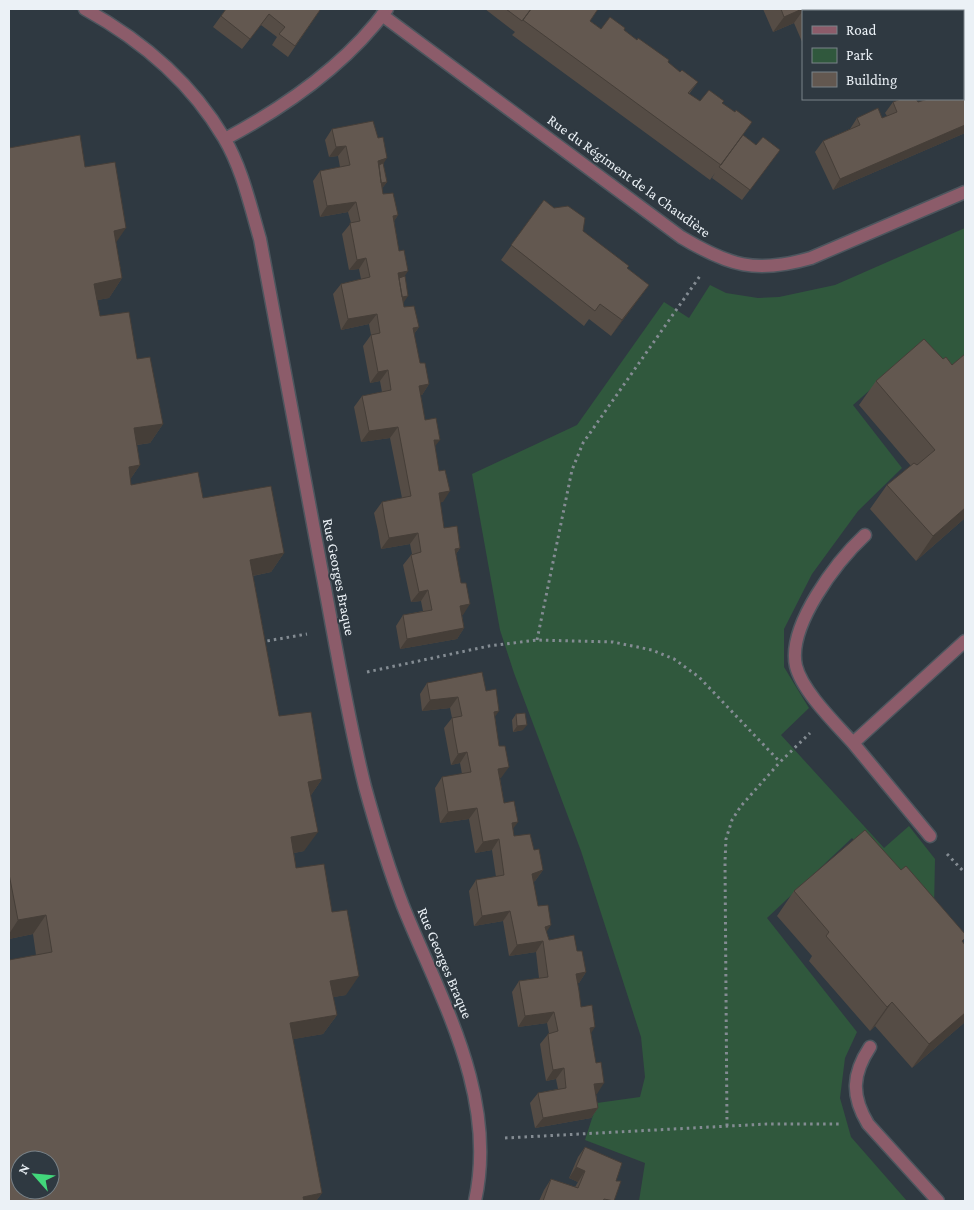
<svg xmlns="http://www.w3.org/2000/svg" width="974" height="1210" font-family="'Crimson Pro',serif">
	<style>
		.green { fill: #30583d }
		.lines { fill: none; stroke-linecap: round; stroke-linejoin: round }
		.minor-casing { stroke: #4d565e; stroke-width: 15 }
		.path { stroke: #848c93; stroke-width: 3; stroke-dasharray: 2.5 4; stroke-linecap: butt }
		.minor { stroke: #8c5c6a; stroke-width: 12 }
		.wall { fill: #554c45 }
		.shaded-wall { fill: #453e38 }
		.building { fill: #635850; stroke: #453e38; fill-rule: evenodd }
		.labels { text-anchor: middle; stroke-width: 4; stroke-linejoin: round; paint-order: stroke }
		.street-label { font-size: 15px; fill: #ebf1f6; stroke: #2f3941 }
	</style>
	<rect width="100%" height="100%" fill="#2f3941"/>
	<!-- green -->
	<path class="green" d="M965 228V355L940 376 915 350 853 405 902 468 858 511 812 574 784 629V667L809 708 781 735 884 848 909 826 935 859 934 908 923 917 852 838 767 918 857 1032 845 1058 840 1098 851 1137 907 1201H639L645 1163 585 1140 597 1103 640 1097 645 1077 641 1037 581 851 514 673 500 630 472 474 577 425 664 302 689 318 710 285 726 293 758 298 779 297 835 285Z"/>
	<g class="lines">
		<!-- minor casing -->
		<g class="minor-casing">
			<path id="minor" d="M85 9C141 40 191 82 224 138 242 168 250 205 260 239 280 348 301 458 321 567 335 640 347 715 365 787 376 827 388 867 403 906 441 1000 498 1096 475 1201
				M382 15 681 237C729 266 756 274 811 258L965 192
				M225 139C285 107 346 65 387 9
				M853 743C836 724 802 691 796 666 787 626 837 561 865 535
				M930 836 853 743 965 641
				M870 1047C852 1074 851 1096 868 1124L938 1201"/>
		</g>
		<!-- path -->
		<path class="path" d="M537 640 572 470 583 443 700 276
			M261 642 307 634
			M367 672 489 646 537 640 613 642 652 650 674 659 699 677 780 762
			M947 854 965 873
			M727 1126 725 862 726 839 732 820 741 806 780 762 810 733
			M505 1138 767 1124H839"/>
		<!-- minor -->
		<use href="#minor" class="minor"/>
	</g>
	<!-- wall -->
	<path class="wall" d="M226 9 320 10 288 57 272 45 277 37 261 25 242 49 213 27Z
		M485 9H598L590 21 601 29 624 30 680 72 698 82 689 94 700 101 722 103 743 135 756 145 780 150 742 200 712 178 715 173 710 180 512 35 515 32Z
		M763 9H828L829 11H803V44L794 23 773 32Z
		M833 9H872L870 11H834Z
		M878 9H893L888 11H879Z
		M964 71H965V133L833 190 815 152 823 141 850 129 857 118H882L887 116 885 113 893 102H918L923 101 922 99H963V73Z
		M332 129 383 163 387 182 383 187 382 188 383 194 398 215 394 221 399 251 405 276 404 302H403L404 307 419 327 414 334 420 363 429 384 422 395H420L425 420 435 447 443 502H440L444 528 460 548 456 554 463 615H462L464 628 457 639 400 649 396 626 403 615 423 611 421 601 411 602 403 565 411 555 412 554 410 544 381 549 378 531 374 513 382 502 402 498 390 438 361 442 354 407 362 396 382 392 380 381 370 383 363 346 371 335 369 324 341 330 333 294 341 284 361 279 359 269 349 270 342 234 351 223 348 212 320 217 313 181 320 171 340 167 338 156 329 157 325 140Z
		M9 148 85 167 116 243 122 278 109 298 97 300 100 316 137 359 163 424 150 443 137 445 140 465 131 478V485L203 498 284 553 271 572 253 576 279 716 322 779 311 795 304 851 294 853 296 868 346 995 333 997 337 1015 323 1034 293 1039 322 1193 316 1201H9L36 955 33 934 9 939Z
		M544 200 583 231 627 268 649 285 611 336 589 319 584 326 501 260Z
		M965 354V518L916 561 870 509 887 485 911 466 859 405 876 381 943 359 952 365Z
		M427 683 486 691 495 717 501 778H500L504 803 513 829 514 836 534 850 543 870 535 881 533 882 538 906 549 940 577 951 586 972 579 983H577L581 1007 591 1034 597 1094H596L598 1108 591 1118 535 1128 530 1103 538 1093 558 1089 556 1079 546 1081 543 1063 540 1044 549 1033 547 1023 518 1027 512 992 519 981 539 978 536 952 509 956 503 921 474 926 469 891 476 880 496 877 492 850 475 853 469 819 440 823 435 788 442 777 462 774 460 763 451 765 444 728 452 718 450 708 422 711 420 694Z
		M516 714 523 730 513 732 512 720Z
		M794 891 963 942 965 1022 912 1068 875 1026 870 1031 809 961 812 956 777 916Z
		M585 1147 616 1181 614 1201H539L544 1190 551 1179 575 1187 578 1182 569 1178 578 1157Z"/>
	<!-- shaded-wall -->
	<path class="shaded-wall" d="M802 9H804L794 23 773 32 784 17Z
		M869 9H872L870 11H863Z
		M884 9H893L888 11H883Z
		M965 125V133L833 190 840 179Z
		M346 146 338 156 329 157 336 147Z
		M387 158 380 169 378 161Z
		M387 182 383 187 374 189 377 184Z
		M356 202 348 212 320 217 327 206Z
		M398 215 391 226 393 216Z
		M126 228 113 247 114 231Z
		M366 258 359 269 349 270 357 260Z
		M408 271 401 282 395 283 398 273Z
		M122 278 109 298 81 303 94 284Z
		M649 285 638 300 611 336 622 320Z
		M408 296 404 302 394 304 398 298Z
		M377 314 369 324 341 330 348 319Z
		M419 327 411 338 413 328Z
		M388 370 380 381 370 383 378 372Z
		M429 384 422 395 411 397 419 386Z
		M163 424 150 443 121 447 134 428Z
		M398 427 390 438 361 442 369 431Z
		M434 440H440L432 450Z
		M140 465 127 484 129 467Z
		M450 491 443 502 431 504 439 493Z
		M965 508V518L916 561 933 536Z
		M418 533 410 544 381 549 389 538Z
		M460 548 453 558 455 549Z
		M284 553 271 572 236 579 250 560Z
		M428 590 421 601 411 602 419 592Z
		M470 604 463 615 452 617 460 606Z
		M464 628 457 639 400 649 407 639Z
		M458 697 450 708 422 711 430 700Z
		M499 711 492 721 494 712Z
		M527 725 523 730 513 732 517 726Z
		M467 752 460 763 451 765 458 754Z
		M509 767 501 778 491 779 498 769Z
		M322 779 309 798 308 782Z
		M477 808 469 819 440 823 448 812Z
		M518 822 510 833 512 823Z
		M318 832 304 851 278 856 291 837Z
		M499 839 492 850 475 853 483 842Z
		M543 870 535 881 524 884 532 874Z
		M510 911 503 921 474 926 482 916Z
		M46 915 33 934 9 939V934L18 920Z
		M551 925 544 936 545 927Z
		M543 941 536 952 509 956 517 945Z
		M586 972 579 983 568 985 576 974Z
		M359 976 346 995 317 1000 330 981Z
		M892 1002 875 1026 870 1031 887 1007Z
		M554 1012 547 1023 518 1027 525 1016Z
		M965 1013V1022L912 1068 929 1044Z
		M337 1015 323 1034 277 1042 290 1023Z
		M595 1027 588 1038 590 1028Z
		M564 1068 556 1079 546 1081 553 1070Z
		M604 1083 597 1094 586 1095 594 1084Z
		M598 1108 591 1118 535 1128 543 1118Z
		M576 1167 585 1171 578 1182 569 1178Z
		M322 1193 316 1201H300L303 1197Z"/>
	<!-- building -->
	<path class="building" d="M226 9H318L320 10 295 46 279 34 285 27 269 14 250 39 221 16Z
		M506 9H531L522 21Z
		M531 9H598L590 21 601 29 610 17 625 28 624 30 637 40 638 38 669 60 668 62 680 72 682 70 698 82 688 93 700 101 709 90 724 101 722 103 735 112 736 110 752 122 721 165 523 20Z
		M781 9H802L784 17Z
		M805 9H828L829 11H806Z
		M850 9H869L863 11H851Z
		M965 83V125L840 179 823 141 860 125 857 118 878 108 882 118 897 112 893 102 901 99H916L918 102 928 99H963V84Z
		M373 121 378 138 383 137 387 158 378 161 383 194 393 193 398 215 393 216 399 251 404 250 408 271 398 273 404 307 414 306 419 327 413 328 420 363H425L429 384 419 386 425 420 436 418 440 440H434L439 471 445 470 450 491 439 493 444 528 457 526 460 548 455 549 461 583H466L470 604 460 606 464 628 407 639 403 615 432 610 428 590 419 592 411 555 421 552 418 533 389 538 385 520 382 502 411 496 398 427 369 431 362 396 391 390 388 370 378 372 371 335 380 333 377 314 348 319 341 284 370 277 366 258 357 260 350 223 360 221 356 202 327 206 320 171 350 165 346 146 336 147 332 129Z
		M80 135 85 167 115 162 126 228 114 231 122 278 94 284 100 316 129 312 137 359 150 357 163 424 134 428 140 465 129 467 131 485 198 472 203 498 271 486 284 553 250 560 279 716 311 712 322 779 308 782 318 832 291 837 296 868 324 864 332 912 347 910 359 976 330 981 337 1015 290 1023 322 1193 303 1197 304 1201H9V960L52 952 46 915 18 920 9 874V148ZM20 1160H50V1190H20Z
		M743 135 756 145 763 137 780 150 750 190 719 167Z
		M383 163 387 182 381 183 379 165Z
		M544 200 554 208 568 206 585 218 583 231 629 266 627 268 649 285 622 320 600 304 595 311 511 245Z
		M405 276 408 296 402 297 399 278Z
		M924 339 943 359 946 357 952 365 965 354V508L933 536 887 485 914 463 917 465 935 450 876 381Z
		M482 672 486 691 496 689 499 711 494 712 499 746H505L509 767 498 769 504 803 514 801 518 822 512 823 514 836 530 834 534 850 539 849 543 870 532 874 538 906 548 905 551 925 545 927 549 940 574 935 577 951H582L586 972 576 974 579 991 581 1007 592 1005 595 1027 590 1028 596 1063 601 1062 604 1083 594 1084 598 1108 543 1118 538 1093 566 1088 564 1068 553 1070 550 1053 548 1034 558 1031 554 1012 525 1016 519 981 548 977 543 941 517 945 510 911 482 916 476 880 504 875 499 839 483 842 477 808 448 812 442 777 471 772 467 752 458 754 454 733 452 718 462 716 458 697 430 700 427 683Z
		M525 713 527 725 517 726 516 714Z
		M865 830 901 870 906 866 965 934V938L962 941 965 945V1013L929 1044 892 1002 887 1007 826 936 829 932 794 891Z
		M585 1147 622 1163 616 1181H621L614 1201 604 1199 603 1201H543L551 1179 578 1188 585 1171 576 1167Z"/>
	<g class="labels">
		<!-- street labels -->
		<g class="street-label">
			<text transform="translate(629 176) rotate(36)" y="5">Rue du Régiment de la Chaudière</text>
			<text transform="translate(339 577) rotate(79)" y="5">Rue Georges Braque</text>
			<text transform="translate(445 963) rotate(67)" y="5">Rue Georges Braque</text>
		</g>
	</g>
	<!-- border -->
	<rect width="974" height="1210" fill="none" stroke="#ebf1f6" stroke-width="20"/>
	<!-- legend -->
	<rect x="802" y="10" width="162" height="90" fill="#2f3941" stroke="#7a8389"/>
	<rect x="812" y="26" width="25" height="8" fill="#8c5c6a" stroke="#7a8389"/>
	<text x="846" y="35" font-size="15" fill="#ebf1f6">Road</text>
	<rect x="812" y="48" width="25" height="15" fill="#30583d" stroke="#7a8389"/>
	<text x="846" y="60" font-size="15" fill="#ebf1f6">Park</text>
	<rect x="812" y="72" width="25" height="15" fill="#635850" stroke="#7a8389"/>
	<text x="846" y="85" font-size="15" fill="#ebf1f6">Building</text>
	<!-- north arrow -->
	<g transform="translate(35 1175) rotate(297)"><circle r="24" fill="#2f3941" stroke="#7a8389"/>
	<path d="M0-4L9 19L0 12L-9 19Z" fill="#42d77b"/>
	<text y="-8" font-size="14" font-weight="bold" text-anchor="middle" fill="#ebf1f6">N</text>
	</g>
</svg>
